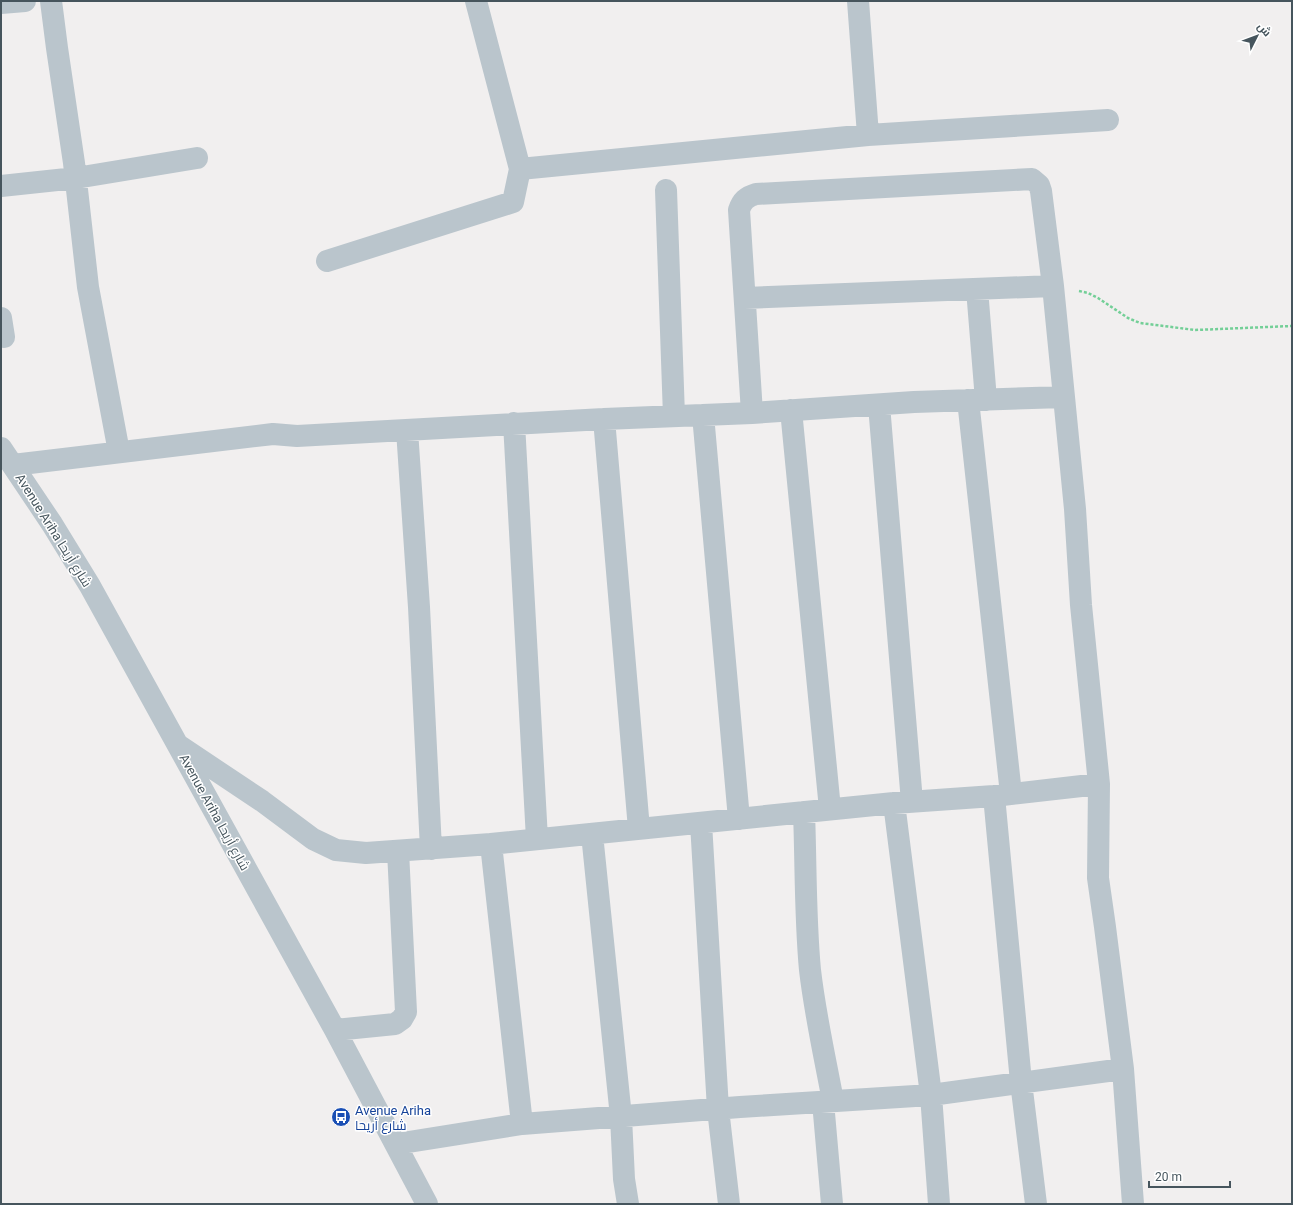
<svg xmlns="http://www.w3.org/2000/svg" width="1293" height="1205" font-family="Roboto,Cairo,sans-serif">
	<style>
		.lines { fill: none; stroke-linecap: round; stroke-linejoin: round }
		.path { stroke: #73cf97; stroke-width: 2.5; stroke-dasharray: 3 2; stroke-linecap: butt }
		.street { stroke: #bac5cc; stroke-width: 22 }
		.labels { text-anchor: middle; stroke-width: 3; stroke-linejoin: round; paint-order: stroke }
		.street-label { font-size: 13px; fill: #46555d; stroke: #fff }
		.transit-label { font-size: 13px; fill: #164399; stroke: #fff; text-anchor: start }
	</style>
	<rect width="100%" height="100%" fill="#f1efef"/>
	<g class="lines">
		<!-- path -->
		<path class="path" d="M1079 291 1088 293 1098 298 1128 318 1140 323 1195 330 1292 326"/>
		<!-- street -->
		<path class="street" d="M51 1 57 48 74 163 88 287 119 452
			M858 1 868 135
			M1 3 25 1
			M520 169 868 135 1108 120
			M1 186 76 178 197 158
			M666 190 674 416
			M327 261 513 202 520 169 476 1
			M977 289 986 400
			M745 298 1053 286
			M1 318 4 337
			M968 400 1011 794
			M879 405 912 802
			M791 410 830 809
			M752 413 739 210C742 201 746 197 756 194L1032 179 1039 185 1041 191 1053 286 1064 397 1075 509 1081 605 1099 784 1098 878 1105 927 1123 1069 1133 1204
			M703 415 739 819
			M604 419 639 829
			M514 423 537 839
			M407 430 419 607 431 849
			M1 448 52 524 90 586 335 1030 427 1204
			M13 465 273 434 297 436 604 419 752 413 914 402 1064 397
			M178 745 262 801 313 839 336 850 366 853 491 844 894 803 994 796 1099 784
			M994 796 1021 1082 1036 1204
			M894 803 931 1095 939 1204
			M804 812C806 864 805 917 810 970 815 1014 825 1058 833 1101
			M701 823 718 1109 729 1204
			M592 834 621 1117 624 1179 628 1204
			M491 844 522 1124
			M335 1030 395 1024 402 1019 406 1012 398 851
			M823 1102 832 1204
			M396 1144 522 1124 740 1107 931 1095 1123 1069"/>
	</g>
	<!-- icons -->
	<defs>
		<g id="bus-disc" transform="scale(1)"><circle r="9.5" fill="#1a4fb4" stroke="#fff"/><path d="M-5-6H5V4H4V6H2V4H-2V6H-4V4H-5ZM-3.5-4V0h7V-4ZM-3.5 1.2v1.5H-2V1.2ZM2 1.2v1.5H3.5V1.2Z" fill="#fff"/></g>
	</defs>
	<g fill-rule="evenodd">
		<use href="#bus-disc" x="341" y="1117"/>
	</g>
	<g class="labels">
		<!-- street labels -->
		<g class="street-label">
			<text transform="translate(54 530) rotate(58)" y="5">Avenue Ariha شارع أريحا</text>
			<text transform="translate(215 812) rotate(61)" y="5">Avenue Ariha شارع أريحا</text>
		</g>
		<!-- transit labels -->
		<g class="transit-label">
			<text x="355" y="1115">Avenue Ariha<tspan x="355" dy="15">شارع أريحا</tspan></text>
		</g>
	</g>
	<!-- border -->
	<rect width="1293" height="1205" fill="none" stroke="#46555d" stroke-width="4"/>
	<!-- north arrow -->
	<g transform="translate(1257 36) rotate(48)" stroke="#ffffff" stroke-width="3" paint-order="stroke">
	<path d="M0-3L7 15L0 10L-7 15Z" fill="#46555d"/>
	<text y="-6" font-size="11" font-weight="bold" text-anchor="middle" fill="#46555d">ش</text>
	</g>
	<!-- scale -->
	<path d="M1149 1181v6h81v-6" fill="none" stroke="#46555d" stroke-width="2"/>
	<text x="1155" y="1181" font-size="12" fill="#46555d" stroke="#ffffff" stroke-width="3" paint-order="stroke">20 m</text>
</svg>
